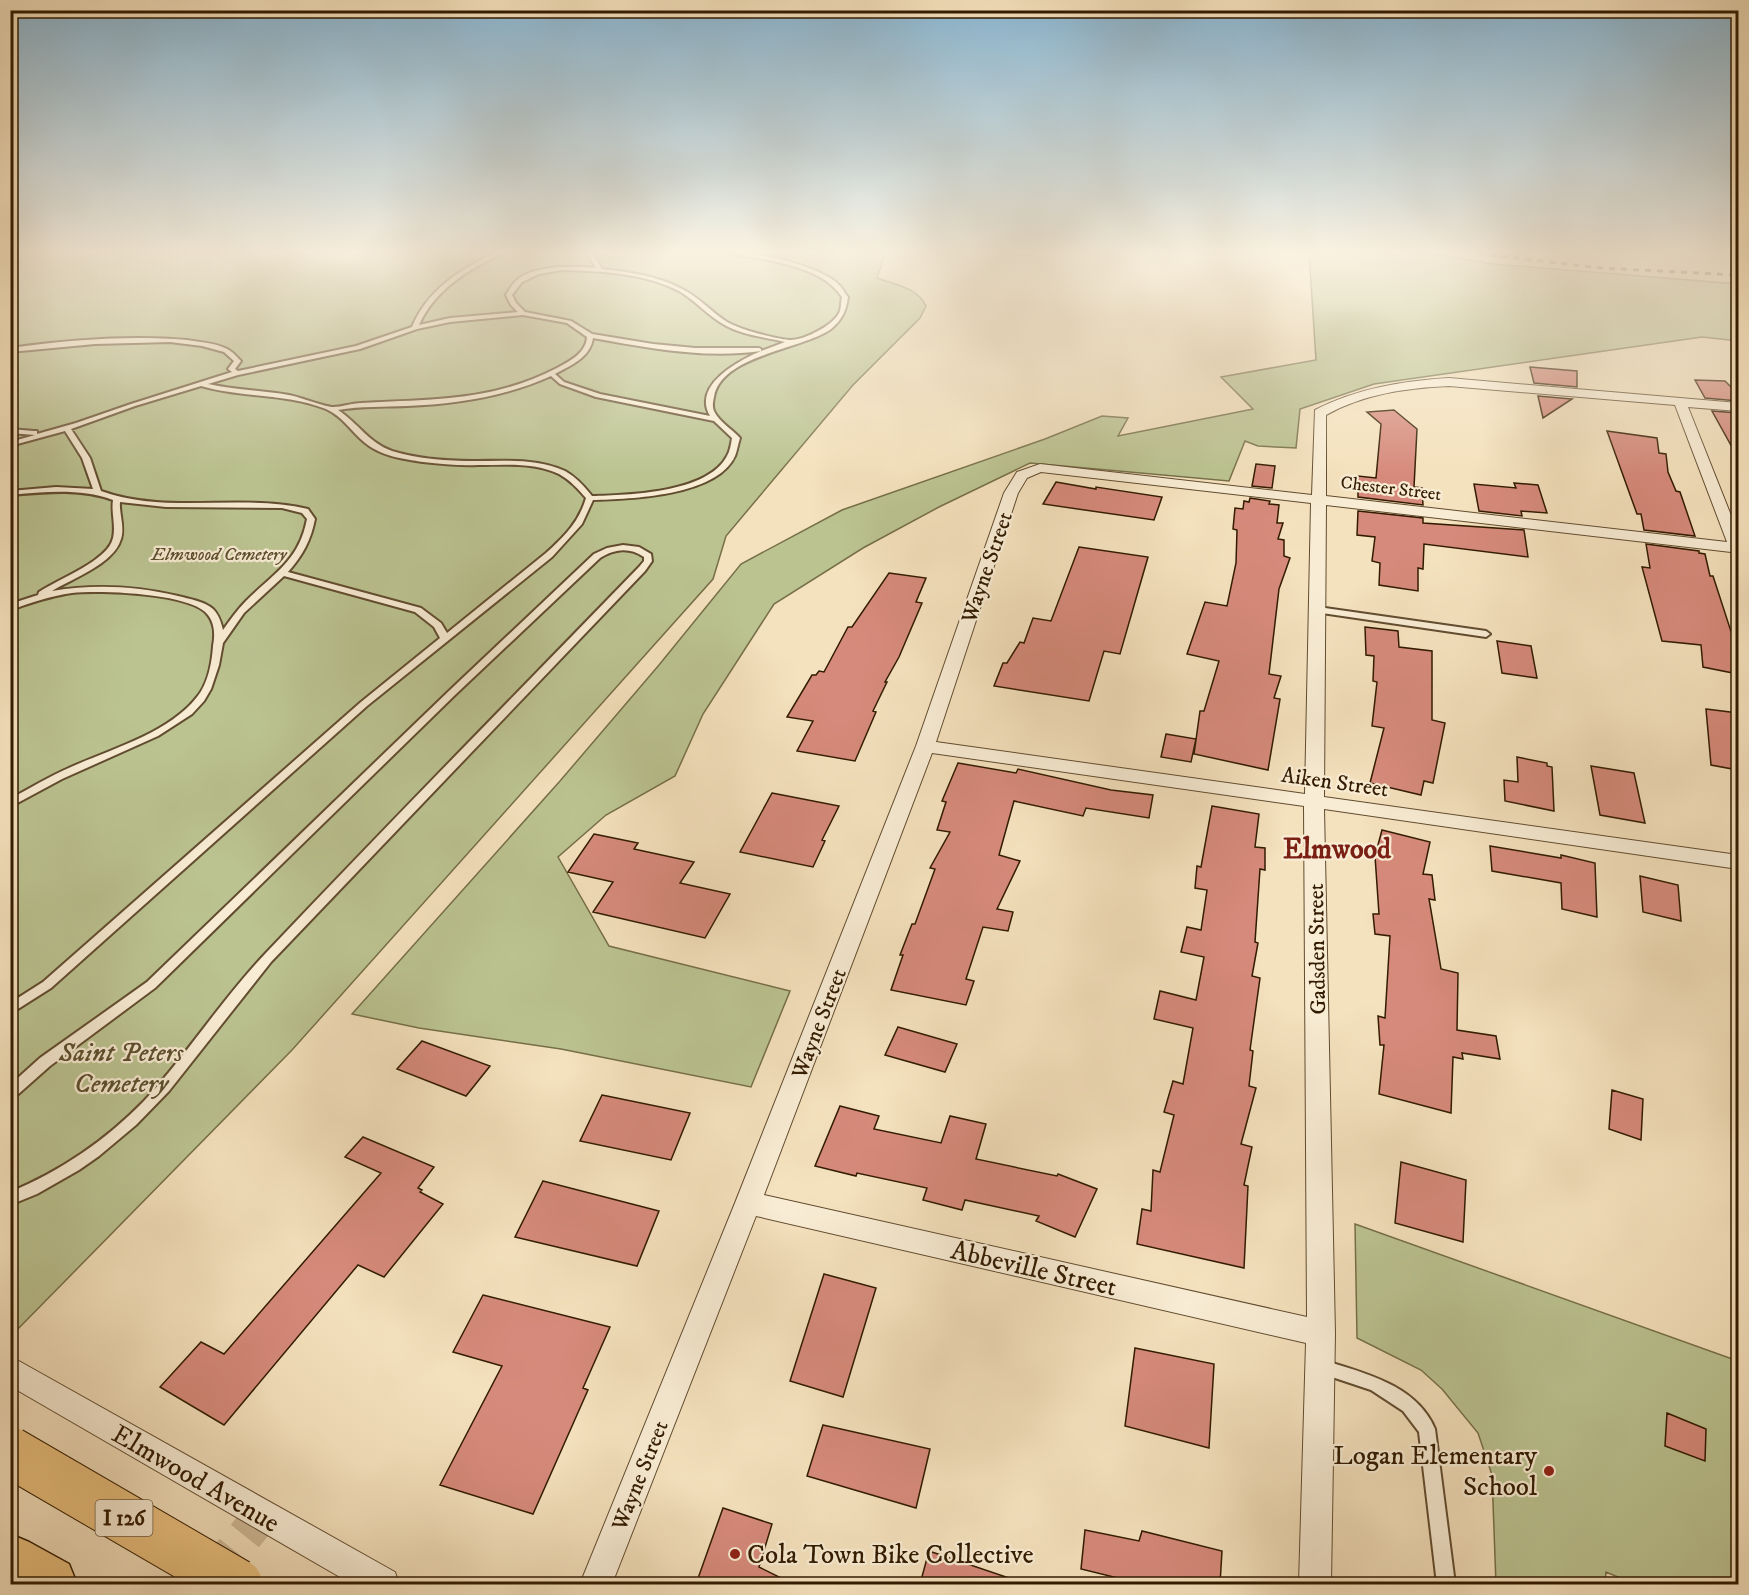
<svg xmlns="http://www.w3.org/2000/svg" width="1749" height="1595" font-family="'IM FELL DW Pica',serif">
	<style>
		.green { fill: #bbc391; stroke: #766f48; stroke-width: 1.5 }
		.building { fill: #d68a7b; stroke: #321b00; stroke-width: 1.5 }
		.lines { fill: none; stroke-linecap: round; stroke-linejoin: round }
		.tertiary-tunnel { stroke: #cdb997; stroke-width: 36; stroke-dasharray: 36 18; stroke-linecap: butt }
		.service-casing { stroke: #624c2f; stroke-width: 4 }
		.minor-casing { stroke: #624c2f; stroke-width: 2 }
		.motorway-casing { stroke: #321b00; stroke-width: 3 }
		.service { fill: #f8ecd4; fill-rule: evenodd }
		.minor { fill: #f8ecd4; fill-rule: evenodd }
		.motorway { fill: #eac07e; fill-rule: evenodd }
		.rail { stroke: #321b00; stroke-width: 3; stroke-dasharray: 6 6; stroke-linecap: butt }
		.motorway-bridge-casing { stroke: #321b00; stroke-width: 52; stroke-linecap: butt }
		.motorway-bridge { stroke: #eac07e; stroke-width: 50 }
		.poi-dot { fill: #8f2418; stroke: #f8ecd4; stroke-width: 2 }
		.labels { text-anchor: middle; stroke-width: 4.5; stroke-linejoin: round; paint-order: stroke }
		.far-street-label { font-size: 18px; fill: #321b00; stroke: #f8ecd4 }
		.far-park-label { font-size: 18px; font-style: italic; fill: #5b4d2c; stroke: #f8ecd4 }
		.shield { fill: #f8ecd4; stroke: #6d5a40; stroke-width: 1.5 }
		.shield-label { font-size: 21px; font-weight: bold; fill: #321b00 }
		.street-label { font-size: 22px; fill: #321b00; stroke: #f8ecd4 }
		.near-park-label { font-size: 27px; font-style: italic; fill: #5b4d2c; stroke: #f8ecd4 }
		.near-street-label { font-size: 27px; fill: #321b00; stroke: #f8ecd4 }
		.near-poi-label { font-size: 27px; fill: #321b00; stroke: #f8ecd4; text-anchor: end }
		.district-label { font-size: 28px; font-weight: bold; fill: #7a1f14; stroke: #f8ecd4 }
	</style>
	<rect width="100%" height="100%" fill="#f4e1bd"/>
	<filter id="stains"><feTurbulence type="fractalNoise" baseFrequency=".00333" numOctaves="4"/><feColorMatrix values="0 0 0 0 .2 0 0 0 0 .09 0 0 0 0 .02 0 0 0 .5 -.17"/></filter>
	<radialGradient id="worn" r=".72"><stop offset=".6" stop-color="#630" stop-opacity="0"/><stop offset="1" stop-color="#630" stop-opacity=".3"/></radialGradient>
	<!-- green -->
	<path class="green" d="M11 252H884L885 255 877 278C895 285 917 287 926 306L920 318 853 385 726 536 713 579 292 1050 13 1334 11 1332Z
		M1309 252H1425L1493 264 1738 284V341L1702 337 1374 384 1300 409 1296 448 1258 446 1245 441 1229 481 1030 463 939 507 863 548 774 604 703 714 675 776 606 815 558 857 609 946 790 991 751 1087 561 1049 419 1028 352 1014 560 781 659 665 741 564 842 510 1045 439 1102 416 1128 418 1118 436 1253 409 1221 377 1316 360Z
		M1355 1224 1738 1361V1584H1635L1606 1572 1605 1584H1496L1492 1475 1478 1433 1442 1389 1421 1370 1357 1338Z"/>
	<!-- building -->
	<path class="building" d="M1530 367 1577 371V387L1534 383Z
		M1695 380 1725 381 1738 394V401L1705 398Z
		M1538 396 1572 399 1543 418Z
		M1394 410 1417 429 1414 487 1422 488 1423 505 1358 497V476L1376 478 1381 424 1367 412Z
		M1712 411 1738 413V458Z
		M1607 431 1657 438 1659 453 1666 454 1668 472 1676 491 1680 492 1695 536 1644 530 1641 514H1637Z
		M1256 464 1275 466 1272 488 1252 486Z
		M1056 482 1096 489V487L1162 497 1154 520 1043 504Z
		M1514 483 1538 485 1547 513 1521 511 1522 516 1479 511 1474 484 1516 488Z
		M1250 498 1270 501 1269 504 1279 505 1277 523H1283L1278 539 1284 540V556L1290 558 1279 589 1269 674 1281 676 1274 698 1280 699 1268 770 1194 754 1200 711H1204L1219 661 1187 654 1205 602 1227 606 1236 563 1237 530 1233 529 1235 508 1243 509 1244 501 1249 502Z
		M1358 511 1423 518V523L1524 530 1528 557 1424 544 1423 569 1418 568V591L1379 585 1380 563 1372 561 1375 537 1357 535Z
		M1646 544 1699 551V553L1705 554 1710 576H1713L1738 653V674L1703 667 1701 645 1662 641 1642 567 1650 568Z
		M1079 547 1148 557 1120 654 1104 651 1089 701 994 686 1003 663H1007L1020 642 1024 643 1033 618 1051 621Z
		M889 573 926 578 916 602 922 603 899 657 885 682H887L873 711 876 712 855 761 797 751 813 721 787 717 812 675H816L819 671 824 672 848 627H852Z
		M1365 627 1398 631 1399 647 1432 651V720L1445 723 1433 783 1424 781 1421 795 1370 783 1384 728 1372 726 1377 682 1373 681 1374 656 1366 655Z
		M1497 641 1531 646 1537 678 1502 673Z
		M1706 709 1738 713V770L1711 765Z
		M1166 734 1196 739 1191 762 1161 757Z
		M1517 757 1547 763V766L1552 767 1554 811 1505 801 1504 780 1518 782Z
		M958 763 1016 773 1018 769 1111 790 1153 795 1149 818 1086 808 1083 816 1014 801 999 855 1020 861 997 909 1013 912 1008 931 983 927 966 979 974 981 966 1005 891 990 903 955H900L912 924H915L935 869 930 868 950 832 937 830 946 802 942 801Z
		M1591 766 1634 773 1645 823 1600 815Z
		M772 793 839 806 822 840 825 841 813 867 740 852Z
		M1212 806 1259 814 1255 847 1265 848V870L1260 869 1255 942 1258 943 1252 976 1260 978 1250 1050 1253 1051 1249 1086 1256 1088 1241 1144 1252 1147 1244 1185 1248 1186 1244 1268 1137 1244 1142 1209 1151 1211 1153 1170 1160 1172 1174 1115 1164 1112 1173 1081 1183 1084 1193 1028 1154 1019 1160 991 1196 1000 1204 957 1181 952 1187 927 1201 930 1207 890 1195 888 1197 866 1201 867Z
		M1382 830 1430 842 1423 874 1432 875 1435 900 1429 899 1441 969 1458 973 1457 1030 1496 1036 1500 1059 1462 1053 1463 1059 1453 1057 1451 1113 1379 1094 1384 1045H1380L1378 1016 1385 1018 1390 936 1375 934 1373 914H1379L1375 856Z
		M594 834 638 843 634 849 694 862 680 883 730 894 705 938 593 912 613 882 568 872Z
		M1490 846 1561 858V855L1595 863 1597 917 1562 909 1561 883 1492 871Z
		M1640 876 1678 885 1681 921 1643 912Z
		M898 1027 957 1044 945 1072 885 1055Z
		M422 1041 490 1066 466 1096 397 1069Z
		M1612 1090 1643 1099 1641 1140 1609 1129Z
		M602 1095 690 1113 671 1160 580 1141Z
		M840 1106 879 1116 874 1129 941 1143 950 1116 986 1124 976 1159 1057 1176 1058 1174 1097 1189 1075 1237 1036 1221 1039 1216 965 1200 962 1210 923 1200 927 1188 857 1173 856 1176 815 1166Z
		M363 1137 434 1167 418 1188 422 1190 420 1192 443 1204 384 1277 358 1265 224 1425 160 1387 201 1342 224 1354 381 1173 345 1157Z
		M1401 1162 1466 1180 1463 1242 1395 1223Z
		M543 1181 659 1211 637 1266 515 1237Z
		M824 1274 876 1288 843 1397 790 1381Z
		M483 1295 610 1327 583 1388 588 1390 533 1514 440 1485 502 1366 453 1352Z
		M1135 1348 1214 1364 1209 1448 1125 1426Z
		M1667 1413 1706 1429 1705 1461 1665 1446Z
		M823 1425 930 1449 916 1508 807 1476Z
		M723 1508 772 1524 759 1567 793 1584H696Z
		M1085 1530 1139 1541 1142 1531 1222 1551 1220 1584H1142L1081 1569Z
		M929 1551 1018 1581 1017 1584H920Z"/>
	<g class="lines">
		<!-- tertiary-tunnel -->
		<path class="tertiary-tunnel" d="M211 1578 261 1516"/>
		<!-- service casing -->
		<g class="service-casing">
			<path id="service" d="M496 252H503C495 257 486 261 478 266 453 280 431 298 419 325L450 318 518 312 511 305 506 295C509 290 513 283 517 280 535 265 574 266 596 268L586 252H592L602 269C629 272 658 276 682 289 699 297 711 312 727 322 741 330 773 338 789 340 803 341 835 325 840 311 841 307 841 302 842 297 825 271 787 264 758 258 749 256 738 256 730 252 756 252 822 266 840 286 843 289 845 294 848 297 846 311 842 320 831 329 804 349 721 355 714 397 713 402 712 406 714 411 719 422 732 429 740 438 738 444 737 451 735 456 717 496 631 499 593 500L582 524 552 557 367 706 51 988 10 1014V1003L43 982 361 702 440 638 434 627 415 612 284 576 244 613 223 643 219 665 211 689 204 701 192 714 158 736 62 779 10 807V799C30 788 50 776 71 767 111 749 169 733 197 697 208 684 212 662 213 646 215 636 215 624 208 615 192 593 99 590 72 593 50 596 31 603 10 610V604L38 595 39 592C58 579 108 561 113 538 116 525 111 513 113 500 80 488 45 492 10 495V491L56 487 93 489 82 458 65 431 10 446V442L35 435 10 433V429L34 431H37V434L76 423 131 404 232 372 228 369 234 361 224 352 202 346 170 342 95 344 10 352V348C68 340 128 335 187 340 200 342 216 343 227 349 232 351 237 357 241 361L235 369 238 371 356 346 412 327C428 289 460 270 496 252ZM562 270C600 271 644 273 679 291 695 300 707 315 723 324 741 335 765 337 785 342L761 351V349L759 348H695L653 344 592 334 571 321 525 312 516 303 512 295 522 282 539 274ZM523 315 567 323 587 337C586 353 570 361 557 368 491 402 432 399 361 403 352 403 342 407 333 407 325 407 300 397 289 395 262 390 234 390 208 384L238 375 360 349 417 329 450 322ZM593 338C648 348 705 359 761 351 738 361 692 385 710 416L600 394 564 382 555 374C571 365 590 358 593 338ZM551 376 560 384 596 397 714 421 732 438C731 444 730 451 727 456 708 493 628 495 592 496 584 486 576 477 565 471 537 458 504 461 474 461 448 461 418 459 392 451 369 443 358 423 338 410 361 406 384 407 407 406 456 404 505 397 551 376ZM201 386C242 398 286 393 326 409 342 416 351 431 364 442 380 456 403 459 423 462 442 464 460 466 478 465 505 465 534 462 559 474 570 480 578 489 586 498 579 522 564 537 546 553L447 633 441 623 421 608 288 572C303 555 311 540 315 519L308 509C240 493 167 515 101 491L90 458 71 429 135 406ZM120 502 166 507 282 508 302 513 307 519C299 561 274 573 246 601 237 610 230 620 223 630 221 622 219 615 213 609 204 601 189 599 178 596 135 586 95 584 52 591 73 578 114 564 121 539 125 527 119 514 120 502Z
				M623 545 639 547 651 554 652 561 645 571 271 962 169 1091 136 1125 99 1156 79 1170 37 1194 10 1205V1192C61 1171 106 1140 144 1101 187 1055 221 1000 265 954 388 824 514 696 639 567L644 561V557C629 547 615 549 600 558L456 694 155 988 50 1066 15 1097 10 1098V1085L40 1058 147 982 450 690 594 554 607 548Z
				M1318 607 1486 631 1490 634 1486 637 1315 612V608Z
				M1323 1360C1364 1373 1417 1385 1435 1429L1455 1584H1437L1419 1432 1403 1411 1371 1390 1317 1372 1315 1367 1317 1362Z"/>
		</g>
		<!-- minor casing -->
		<g class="minor-casing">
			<path id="minor" d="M1449 378 1738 403V411L1688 407 1738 533V555L1731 552 1326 505 1324 797 1738 855V869L1324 809 1335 1333 1331 1584H1299L1306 1343 756 1216 612 1584H580L735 1203 916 746 1004 493 1017 472 1040 464 1312 495 1315 410C1357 388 1403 381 1449 378ZM1449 386 1675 405 1727 542 1326 496V415C1364 394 1406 388 1449 386ZM1041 472 1311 503 1305 794 936 742 1018 493 1027 478ZM932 753 1304 806 1307 1317 764 1195Z
				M10 1356 395 1572 399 1584H352L10 1386Z"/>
		</g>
		<!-- motorway casing -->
		<g class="motorway-casing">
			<path id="motorway" d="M10 1534 29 1542 69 1564 77 1584H10Z"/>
		</g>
		<!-- service -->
		<use href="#service" class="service"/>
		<!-- minor -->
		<use href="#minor" class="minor"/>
		<!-- motorway -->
		<use href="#motorway" class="motorway"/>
		<!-- rail -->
		<path class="rail" d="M1466 252 1601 268 1738 275"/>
		<!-- motorway-bridge casing -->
		<g class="motorway-bridge-casing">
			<path id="motorway-bridge" d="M10 1452 237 1584"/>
		</g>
		<!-- motorway-bridge -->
		<use href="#motorway-bridge" class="motorway-bridge"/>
	</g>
	<!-- sky -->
	<linearGradient id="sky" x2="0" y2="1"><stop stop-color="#89b7d4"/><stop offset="0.53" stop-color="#faf2e1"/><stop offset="1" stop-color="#faf2e1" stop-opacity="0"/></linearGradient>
	<rect width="1749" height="475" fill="url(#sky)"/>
	<!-- markers -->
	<g class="poi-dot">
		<circle cx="1549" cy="1471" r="6"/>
		<circle cx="735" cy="1554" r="6"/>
	</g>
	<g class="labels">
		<!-- far-street labels -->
		<g class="far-street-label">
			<text transform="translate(1391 488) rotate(7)" y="6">Chester Street</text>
		</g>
		<!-- far-park labels -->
		<g class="far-park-label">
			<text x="219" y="560">Elmwood Cemetery</text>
		</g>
		<!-- shield labels -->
		<rect class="shield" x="95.5" y="1500" width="57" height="36" rx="4.5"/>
		<g class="shield-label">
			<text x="124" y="1525">I 126</text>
		</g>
		<!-- street labels -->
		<g class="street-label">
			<text transform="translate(986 567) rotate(-71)" y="8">Wayne Street</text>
			<text transform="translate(1335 781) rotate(8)" y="8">Aiken Street</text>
			<text transform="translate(1316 949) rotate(-91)" y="8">Gadsden Street</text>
			<text transform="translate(818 1023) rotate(-69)" y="8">Wayne Street</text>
			<text transform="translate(639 1475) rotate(-68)" y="8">Wayne Street</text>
		</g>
		<!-- near-park labels -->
		<g class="near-park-label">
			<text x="121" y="1061">Saint Peters<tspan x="121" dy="31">Cemetery</tspan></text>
		</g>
		<!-- near-street labels -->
		<g class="near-street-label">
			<text transform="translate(1034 1268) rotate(13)" y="9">Abbeville Street</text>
			<text transform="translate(196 1478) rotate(30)" y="9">Elmwood Avenue</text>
		</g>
		<!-- near-poi labels -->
		<g class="near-poi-label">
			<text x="1537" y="1464">Logan Elementary<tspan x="1537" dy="31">School</tspan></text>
			<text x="747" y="1563" text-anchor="start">Cola Town Bike Collective</text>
		</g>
		<!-- district labels -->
		<g class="district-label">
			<text x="1337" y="858">Elmwood</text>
		</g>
	</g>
	<!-- margin -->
	<rect width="1749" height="1595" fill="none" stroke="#f4e1bd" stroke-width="36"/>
	<rect x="12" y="12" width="1725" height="1571" fill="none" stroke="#321b00" stroke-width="3"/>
	<rect x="18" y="18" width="1713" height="1559" fill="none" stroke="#321b00" stroke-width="1.5"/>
	<rect width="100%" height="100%" filter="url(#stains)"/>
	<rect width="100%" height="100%" fill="url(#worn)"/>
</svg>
